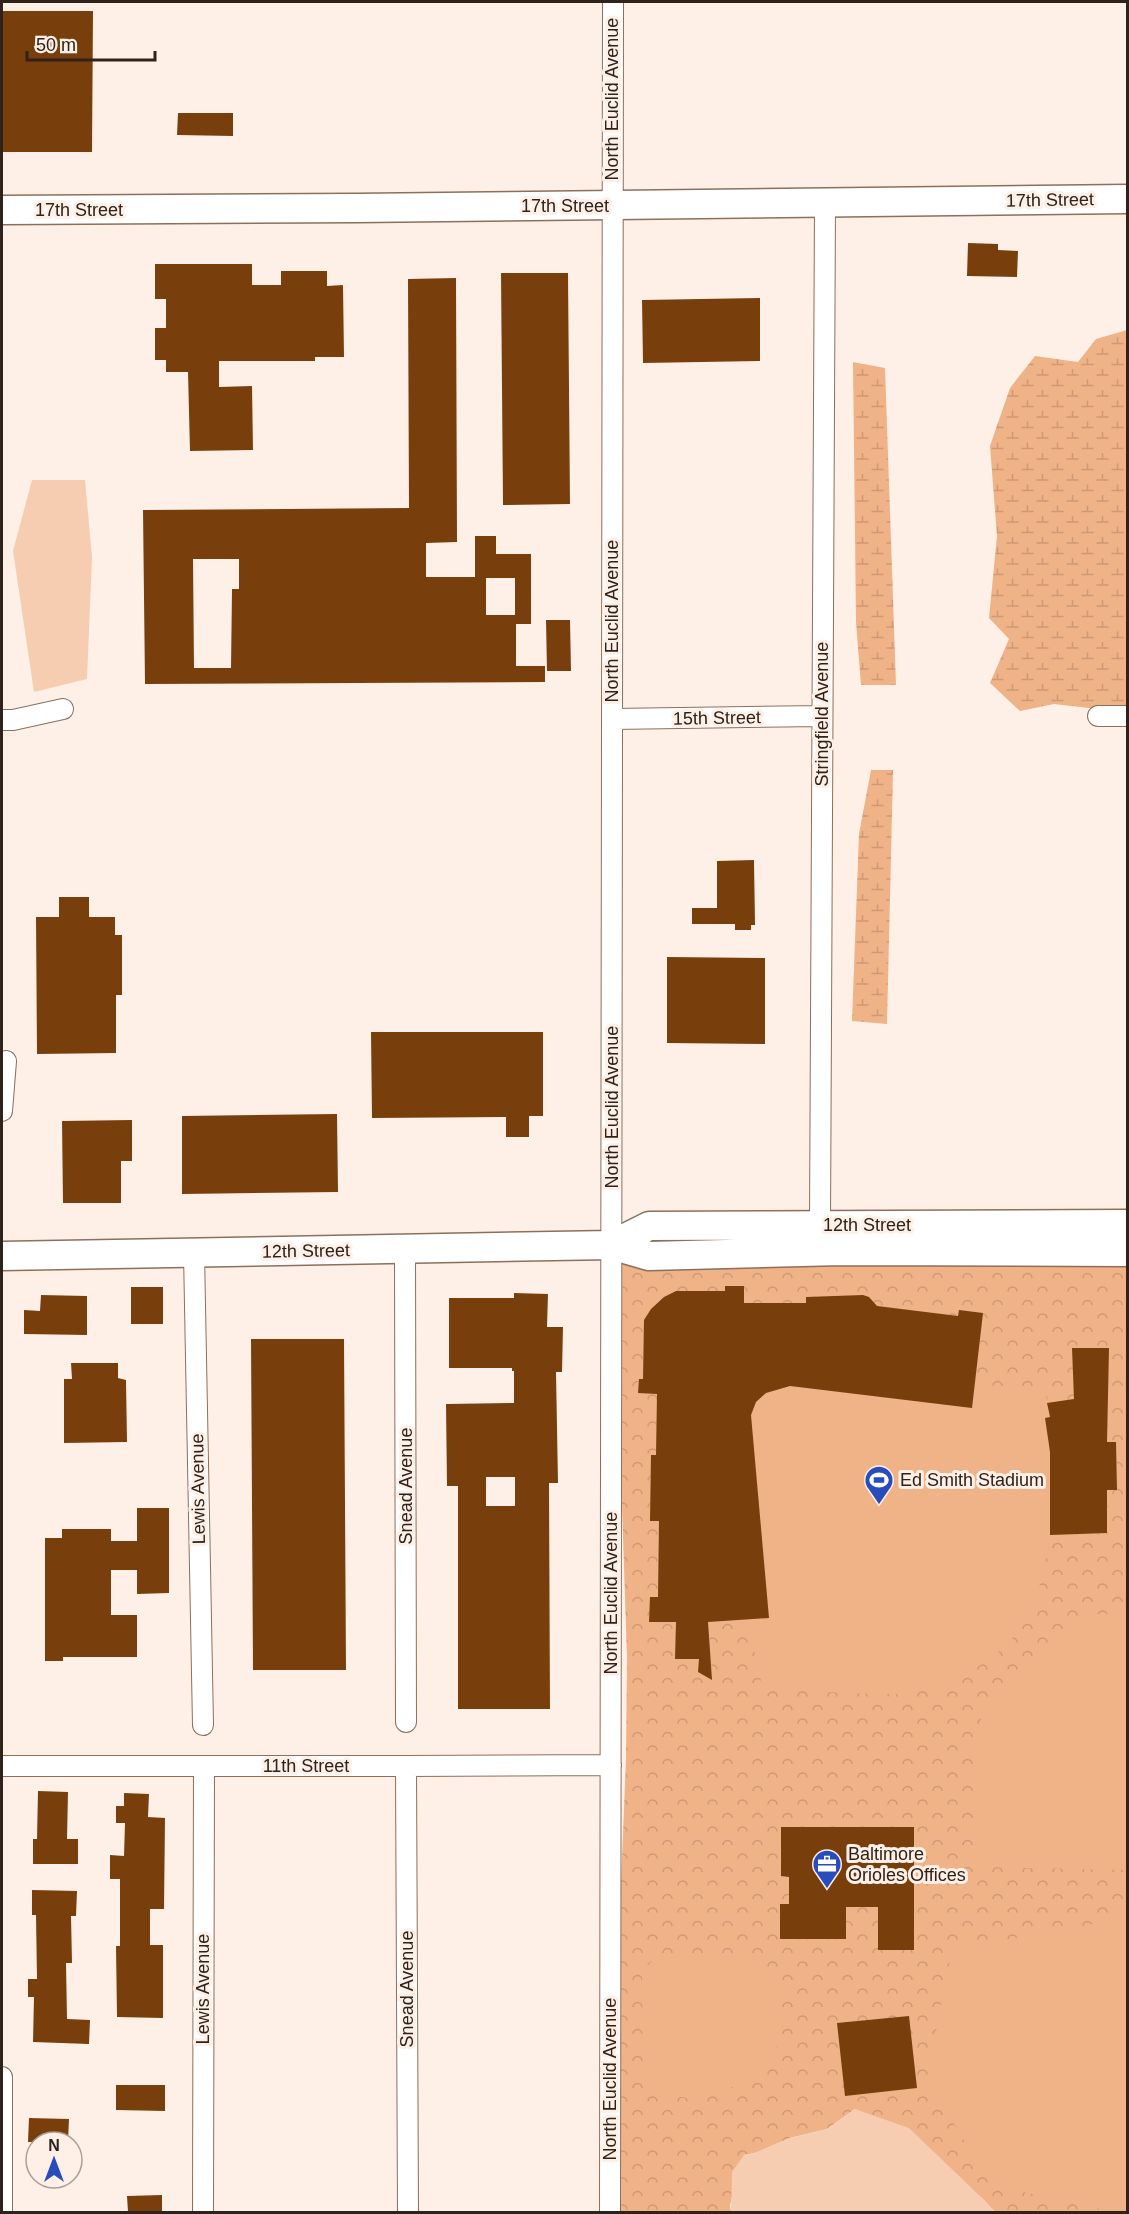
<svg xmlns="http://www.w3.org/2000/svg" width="1129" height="2214" font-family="Arial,sans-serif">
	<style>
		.wetland { fill: url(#wetland-marsh) }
		.park { fill: url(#park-crowns) }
		.garden { fill: #f0b287 }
		.water { fill: #f6cdb1 }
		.building { fill: #783f0c; fill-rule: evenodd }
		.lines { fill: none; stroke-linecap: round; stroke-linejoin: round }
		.street-casing { stroke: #8d6f5b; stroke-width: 22 }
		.secondary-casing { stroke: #8d6f5b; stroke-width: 31 }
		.street { stroke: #fff; stroke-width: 20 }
		.secondary { stroke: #fff; stroke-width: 28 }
		.labels { text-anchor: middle; stroke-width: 6; stroke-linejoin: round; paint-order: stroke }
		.street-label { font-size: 18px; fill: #2e221a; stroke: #fef0e7 }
		.poi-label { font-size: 18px; fill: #2e221a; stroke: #fef0e7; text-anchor: start }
	</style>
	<defs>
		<pattern id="wetland-marsh" width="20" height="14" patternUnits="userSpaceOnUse" patternTransform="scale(1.5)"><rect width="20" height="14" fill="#f0b287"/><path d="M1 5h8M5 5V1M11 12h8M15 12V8" fill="none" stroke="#ce9974"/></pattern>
		<pattern id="park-crowns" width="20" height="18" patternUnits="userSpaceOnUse" patternTransform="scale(1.5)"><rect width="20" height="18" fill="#f0b287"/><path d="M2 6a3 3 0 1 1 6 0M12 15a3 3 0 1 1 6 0" fill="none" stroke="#ce9974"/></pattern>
	</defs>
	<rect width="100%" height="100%" fill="#fef0e7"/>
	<!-- wetland -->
	<path class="wetland" d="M1127 330V707L1089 708 1054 704 1020 711 990 683 1009 639 989 618 997 536 990 446 1010 388 1035 356 1078 362 1096 339Z
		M853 362 885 368 896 685H861L856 622Z
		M871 770H893L887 1024 852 1021 859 834Z"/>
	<!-- park -->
	<path class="park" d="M620 1257 1127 1261V2212H995L982 2198 855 2109 827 2129 790 2138 755 2153 744 2155 730 2205 731 2212H618L620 1908 626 1759 627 1658 620 1446Z"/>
	<!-- garden -->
	<path class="garden" d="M725 1286H744V1303H805L806 1297H858L872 1305 958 1316 959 1310 983 1313 975 1383 1045 1393 1048 1403 1074 1399 1072 1348H1109L1107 1442H1116L1117 1490H1107V1533L1050 1535C1041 1603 1022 1650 955 1678 937 1686 918 1693 898 1694 858 1695 818 1691 779 1689L762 1685 747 1619 709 1622 712 1673 709 1678 698 1672V1659H675L676 1623 649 1622 650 1597H658L659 1522 650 1521 651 1455 656 1454 657 1394 638 1393 639 1379H643L644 1320 651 1309 664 1297 676 1291H724Z
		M1098 1614H1127V1870L974 1867V1733L990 1702 1024 1663 1058 1634Z
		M1127 1918V2212H1114L991 2185 927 2079 952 1949Z
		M657 1956 761 1958C770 1973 779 1988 782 2005 790 2045 764 2073 730 2088 718 2093 704 2099 690 2098 671 2097 659 2090 643 2080L642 1971Z"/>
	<!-- water -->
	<path class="water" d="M32 480H85L92 557 87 679 34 692 13 551Z
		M855 2109 909 2128 982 2198 995 2212H731L732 2172 744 2155 755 2153 790 2138 827 2129Z"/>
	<!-- building -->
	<path class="building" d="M2 11H93L92 152H2Z
		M178 113H233V136L177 135Z
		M968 243 998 244V250L1018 251 1017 277 967 276Z
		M155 264H252V285H281V271H327V286L343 285 344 357H315V361H219V387L252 386 253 450 190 451 188 372H166V360H155V328H166V299H155Z
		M501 273H568L570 504 503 505Z
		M456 278 457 542 426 543V577H475V536H496V554H531V624H516V666H545V682L145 684 143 510 409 508 408 279ZM193 559H239V589H232L231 668H194ZM486 578H515V615H486Z
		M760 298V361L643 363 642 300Z
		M546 620H570L571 671H547Z
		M754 860 755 925H751V930H735V924H692V908H717V861Z
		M59 897H89V917H115V935H122V995H116V1053L37 1054 36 917H59Z
		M667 957 765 958V1044L667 1043Z
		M371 1032H543V1116H529V1137H506V1117L372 1118Z
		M337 1114 338 1192 182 1194V1116Z
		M132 1120V1161H121V1203H63L62 1121Z
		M725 1286H744V1303H806V1297L863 1295 869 1297 877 1306 958 1316 959 1310 983 1313 972 1408 790 1386 766 1393 756 1402 751 1415 769 1618 708 1622 712 1680 698 1672 699 1659H675L676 1622H649L650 1597H658L659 1521H650L651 1455H656L657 1394 638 1393 639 1379H643L644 1320 651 1309 664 1297 676 1291H725Z
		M131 1287H163V1324H131Z
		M514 1293 548 1294 547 1327H563L562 1372H556L558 1483H549L550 1709H458V1486H447L446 1404 514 1403V1371H512V1368H449V1298H514ZM486 1477H515V1506H486Z
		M41 1295 87 1296V1335L24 1334V1310L40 1311Z
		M251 1339H344L346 1670H253Z
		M1072 1348H1109L1107 1442H1116L1117 1490H1107V1533L1050 1535V1452L1045 1418 1050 1417 1047 1403 1074 1399Z
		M71 1363H118V1378L126 1380 127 1442 64 1443V1379H72Z
		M137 1508H169V1593L137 1594V1570H111V1615H137V1657H63V1661H45V1538H62V1529H111V1541H137Z
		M38 1791 68 1792 67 1839H78V1864H33V1839H37Z
		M124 1793 149 1794 148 1817 165 1818 164 1909H150V1945H163V2018L117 2017 116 1946H120V1879H110V1855L124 1856 125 1823H116V1806H124Z
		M781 1827H914V1950H878V1907H846V1939H780V1904H789V1877L781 1876Z
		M32 1890 77 1891 76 1916H71L72 1963H66L67 2019 90 2020 89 2044 33 2042 34 1997H28V1979H37L36 1915H32Z
		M909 2016 917 2088 845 2096 837 2023Z
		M116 2085H165V2111L116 2110Z
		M29 2118 69 2119 68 2142H28Z
		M162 2195V2212H128L127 2196Z"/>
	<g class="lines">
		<!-- street casing -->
		<g class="street-casing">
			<path id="street" d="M1098 716H1128
				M613 719 822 716
				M2 720H13L63 709
				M2 1111 6 1061
				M820 1225 825 203
				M405 1250 406 1722
				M194 1253 203 1725
				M2 1766H406L611 1765
				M406 1766 408 2212
				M2 2077V2212
				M203 2212 204 1766
				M610 2212 613 2"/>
		</g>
		<!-- secondary casing -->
		<g class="secondary-casing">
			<path id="secondary" d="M2 210 357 208 1128 199
				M611 1245 649 1226 1128 1224
				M2 1256 611 1245 649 1256 841 1251 1128 1252"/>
		</g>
		<!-- street -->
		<use href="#street" class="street"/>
		<!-- secondary -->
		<use href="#secondary" class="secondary"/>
	</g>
	<!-- icons -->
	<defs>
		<g id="stadium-pin" transform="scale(1.5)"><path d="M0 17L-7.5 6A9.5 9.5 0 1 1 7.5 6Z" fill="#284cbb" stroke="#fef0e7"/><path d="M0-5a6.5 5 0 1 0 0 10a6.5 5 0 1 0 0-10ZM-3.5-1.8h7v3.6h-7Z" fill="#fff"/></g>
		<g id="office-pin" transform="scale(1.5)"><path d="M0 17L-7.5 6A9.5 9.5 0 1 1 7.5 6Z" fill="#284cbb" stroke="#fef0e7"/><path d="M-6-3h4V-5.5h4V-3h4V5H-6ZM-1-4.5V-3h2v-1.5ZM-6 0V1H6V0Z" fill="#fff"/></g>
	</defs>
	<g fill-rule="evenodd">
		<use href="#stadium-pin" x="879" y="1480"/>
		<use href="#office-pin" x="827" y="1864"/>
	</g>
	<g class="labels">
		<!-- street labels -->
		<g class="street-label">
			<text transform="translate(612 99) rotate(-90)" y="6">North Euclid Avenue</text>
			<text transform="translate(1050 200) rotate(-1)" y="6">17th Street</text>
			<text x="565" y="212">17th Street</text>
			<text x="79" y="216">17th Street</text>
			<text transform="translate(612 621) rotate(-90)" y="6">North Euclid Avenue</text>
			<text transform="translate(822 714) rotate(-90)" y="6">Stringfield Avenue</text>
			<text transform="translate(717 718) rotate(-1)" y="6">15th Street</text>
			<text transform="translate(612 1107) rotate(-90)" y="6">North Euclid Avenue</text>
			<text x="867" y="1231">12th Street</text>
			<text transform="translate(306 1251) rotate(-1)" y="6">12th Street</text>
			<text transform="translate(406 1486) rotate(-90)" y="6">Snead Avenue</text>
			<text transform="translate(198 1489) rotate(-91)" y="6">Lewis Avenue</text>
			<text transform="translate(611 1593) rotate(-90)" y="6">North Euclid Avenue</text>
			<text x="306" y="1772">11th Street</text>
			<text transform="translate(203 1989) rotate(-90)" y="6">Lewis Avenue</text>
			<text transform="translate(407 1989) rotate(-90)" y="6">Snead Avenue</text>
			<text transform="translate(610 2079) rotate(-90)" y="6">North Euclid Avenue</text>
		</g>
		<!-- poi labels -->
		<g class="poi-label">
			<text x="900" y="1486">Ed Smith Stadium</text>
			<text x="848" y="1860">Baltimore<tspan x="848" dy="21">Orioles Offices</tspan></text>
		</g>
	</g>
	<!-- border -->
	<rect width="1129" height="2214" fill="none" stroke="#2e221a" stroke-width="6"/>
	<!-- north arrow -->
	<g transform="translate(54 2160)"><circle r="28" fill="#fef0e7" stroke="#ab9e95" stroke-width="1.5"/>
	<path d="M0-4.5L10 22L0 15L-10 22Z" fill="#284cbb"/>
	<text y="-9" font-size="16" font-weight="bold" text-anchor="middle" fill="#2e221a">N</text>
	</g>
	<!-- scale -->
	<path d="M27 51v9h128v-9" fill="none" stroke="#2e221a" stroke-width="3"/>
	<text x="36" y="51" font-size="18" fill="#2e221a" stroke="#fef0e7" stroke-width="4.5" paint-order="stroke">50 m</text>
</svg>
